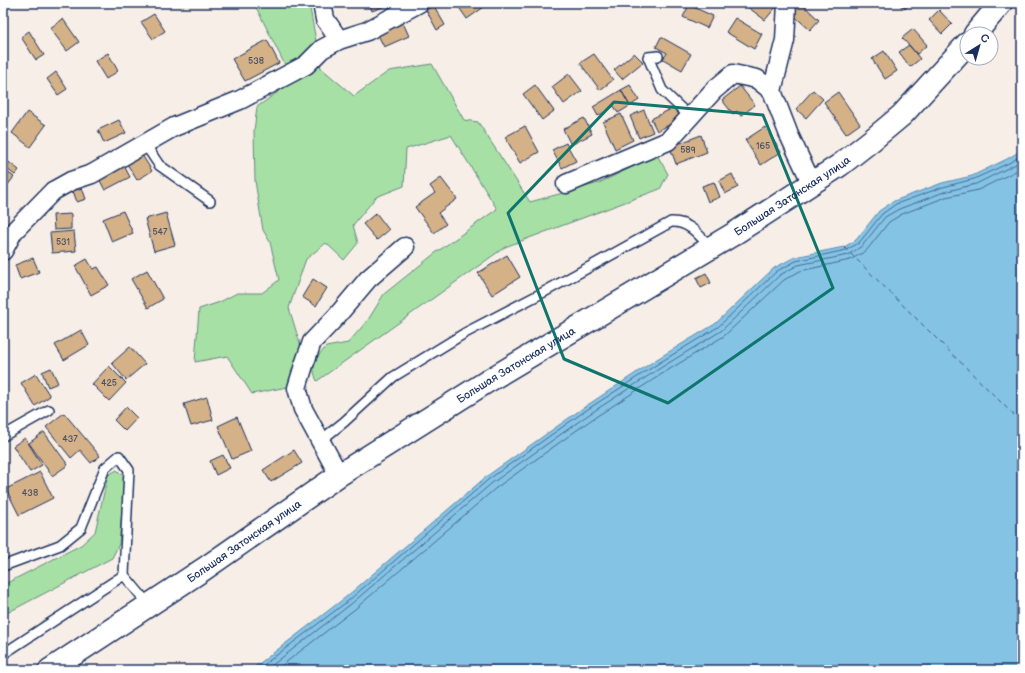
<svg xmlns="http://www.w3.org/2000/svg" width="1025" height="673" font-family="'Balsamiq Sans',sans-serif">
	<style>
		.green { fill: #a7e0a4; stroke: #618881 }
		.water { fill: #85c3e5; stroke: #5b88af }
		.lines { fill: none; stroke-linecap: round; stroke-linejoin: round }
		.shore { stroke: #456a94; stroke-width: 1 }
		.ferry { stroke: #3b5b86; stroke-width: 1; stroke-dasharray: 5 4; stroke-linecap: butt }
		.building { fill: #d5b187; stroke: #1b2f5e }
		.service-casing { stroke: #1b2f5e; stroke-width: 12 }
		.minor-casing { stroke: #1b2f5e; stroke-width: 21 }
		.tertiary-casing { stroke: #1b2f5e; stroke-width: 25 }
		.service { stroke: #fff; stroke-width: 9 }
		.minor { stroke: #fff; stroke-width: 18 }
		.tertiary { stroke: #fff; stroke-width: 22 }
		.marked { fill: none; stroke: #0f766e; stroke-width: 3; stroke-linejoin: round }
		.labels { text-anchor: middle; stroke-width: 3; stroke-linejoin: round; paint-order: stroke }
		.number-label { font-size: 9px; fill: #4a5068 }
		.street-label { font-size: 11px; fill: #1b2f5e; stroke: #fff }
	</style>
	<rect width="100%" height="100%" fill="#f7efe7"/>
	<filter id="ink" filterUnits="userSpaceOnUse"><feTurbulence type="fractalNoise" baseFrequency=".025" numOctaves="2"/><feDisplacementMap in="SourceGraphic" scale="8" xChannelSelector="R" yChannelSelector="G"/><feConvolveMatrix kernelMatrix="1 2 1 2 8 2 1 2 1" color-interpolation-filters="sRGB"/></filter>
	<g filter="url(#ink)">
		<!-- green -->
		<path class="green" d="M254 3H309L321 68 354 96 389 71 432 64 464 120 478 122 530 202 599 183 657 155 668 174 660 189 505 247 317 381C310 365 315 359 326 347L348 343 368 320 384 294 434 254 497 209 451 135 406 149 404 186 376 197 353 225 358 243 344 260 326 243 306 259 289 308 301 347 292 386 252 394 227 356 195 362 199 309 220 302 237 293H262L279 280 270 242 263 230 255 181 254 131 257 107 293 81Z
			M117 470 125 478 119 544 112 558 3 615V585L81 545 95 532 108 475Z"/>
		<!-- water -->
		<path class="water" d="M1022 150V670H251L346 597 487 476 583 408 657 359 715 324 774 268 795 257 844 247 856 240 879 211 894 201 942 183 972 176 1007 159Z"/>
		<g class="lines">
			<!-- shore -->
			<path class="shore" d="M257 670 348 601 489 479 585 411 659 363 718 327 777 271 796 261 846 250 859 243 882 214 896 204 943 187 974 179 1009 163 1022 155
				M266 670 351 604 492 483 588 415 662 367 721 331 780 275 798 265 848 255 862 246 885 217 899 209 944 192 976 184 1022 161
				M276 670 355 609 496 488 591 420 665 372 724 336 784 280 800 271 850 260 866 251 889 222 902 214 946 197 978 190 1022 168"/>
			<!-- ferry -->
			<path class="ferry" d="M844 247 1022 423"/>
		</g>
		<!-- building -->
		<path class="building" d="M369 3H393L372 11Z
			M456 3H481L484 7 467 19Z
			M747 3H771L776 7 765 20 745 5Z
			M799 3H801L819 20 810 30 790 12Z
			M897 3H910L905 9Z
			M689 5 713 16 707 28 683 17Z
			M434 6 445 25 437 30 426 10Z
			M939 10 952 24 942 34 929 20Z
			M154 14 165 31 153 39 141 22Z
			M735 18 762 34 754 49 726 32Z
			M63 19 79 42 67 51 50 28Z
			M403 23 409 36 384 47 378 35Z
			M913 29 927 45 917 54 902 38Z
			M29 31 44 55 36 60 21 37Z
			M661 37 691 54 682 70 663 59 667 53 656 47Z
			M267 40 279 63 245 81 232 59Z
			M909 45 920 59 910 67 899 52Z
			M884 51 897 71 885 79 872 59Z
			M108 53 118 71 106 79 95 61Z
			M634 53 643 62 622 79 614 70Z
			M594 54 613 80 600 90 580 63Z
			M56 72 67 89 58 95 47 79Z
			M569 74 582 91 564 104 552 87Z
			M535 85 554 111 542 120 523 94Z
			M630 85 639 100 630 106 621 90Z
			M740 86 755 105 741 116 737 111 733 114 722 100Z
			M621 90 630 106 618 113 614 106 598 116 593 107Z
			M813 90 823 99 806 118 796 109Z
			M838 92 860 124 846 134 824 102Z
			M675 107 681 119 657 131 651 119Z
			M644 110 653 132 639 138 630 116Z
			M27 112 46 125 30 147 12 133Z
			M621 114 633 140 615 149 603 122Z
			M584 118 592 134 571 145 563 129Z
			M119 120 126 133 104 143 98 130Z
			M525 126 539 152 520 163 505 137Z
			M765 127 781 152 761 165 745 140Z
			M701 135 707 152 676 164 670 147Z
			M566 143 576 161 562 168 552 150Z
			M142 155 152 171 137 180 127 164Z
			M6 160 19 170 15 175 3 166V163Z
			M123 164 130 177 105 190 98 177Z
			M3 169 14 177 3 191Z
			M732 174 738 187 725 194 719 181Z
			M441 178 457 199 438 213 446 224 434 233 415 207 435 193 430 186Z
			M714 182 720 197 708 202 702 186Z
			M82 188 86 199 77 202 73 191Z
			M123 211 133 233 112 242 103 219Z
			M166 213 175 245 154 251 145 219Z
			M376 213 389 230 377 240 363 224Z
			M71 214V229L54 230 53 215Z
			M74 231 76 251 52 253 50 233Z
			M507 255 520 277 492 295 478 273Z
			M33 258 39 272 20 279 15 265Z
			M87 259 93 269 98 267 109 285 91 295 75 266Z
			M147 270 163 299 148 308 131 279Z
			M706 273 711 283 701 288 696 278Z
			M313 279 327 288 316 306 302 297Z
			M81 330 89 345 64 360 55 345Z
			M130 347 145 364 126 380 112 363Z
			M109 366 126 383 109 401 92 384Z
			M51 368 58 383 48 387 42 372Z
			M36 374 50 396 35 406 21 383Z
			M207 397 213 420 191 426 184 404Z
			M126 407 137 418 125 431 114 420Z
			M64 413 100 456 91 463 80 450 71 458 46 427Z
			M237 417 251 451 232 459 218 426Z
			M44 432 68 465 52 476 29 443Z
			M25 438 42 465 30 472 13 446Z
			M294 450 302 463 271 482 263 470Z
			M223 455 230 468 216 475 210 461Z
			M40 472 53 498 19 515 6 489Z"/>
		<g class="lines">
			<!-- service casing -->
			<g class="service-casing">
				<path id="service" d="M658 56 648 57 662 90 689 116
					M145 144 159 165 210 201
					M3 436 49 410
					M320 441 344 422 393 377 465 333 544 292 671 222C689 221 699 235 711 248
					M3 566 60 545 81 528 105 468 119 456 129 470 124 575 149 605
					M3 654 124 575"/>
			</g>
			<!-- minor casing -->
			<g class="minor-casing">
				<path id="minor" d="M322 3 325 19 339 40
					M772 91 785 40 787 3
					M566 184 668 141 714 90 733 74 757 79 772 91 789 135 812 184
					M3 251 13 232 53 191 71 181 92 174 174 127 240 100 306 65 322 49 339 40 367 31 419 3
					M339 475 303 409 297 388 304 365 312 342 336 317 368 279 405 247"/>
			</g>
			<!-- tertiary casing -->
			<g class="tertiary-casing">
				<g id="tertiary">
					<path d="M975 34 1001 3"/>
					<path id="s1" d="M50 670 204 569 339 475 488 381 732 235 840 165 872 140 902 115 967 44"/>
				</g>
			</g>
			<!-- service -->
			<use href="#service" class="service"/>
			<!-- minor -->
			<use href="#minor" class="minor"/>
			<!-- tertiary -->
			<use href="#tertiary" class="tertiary"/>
		</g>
	</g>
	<!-- marked area -->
	<path class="marked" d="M614 102 763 115 833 288 668 403 564 359 508 213Z"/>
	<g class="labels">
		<!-- number labels -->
		<g class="number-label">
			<text x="256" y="64">538</text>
			<text x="763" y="149">165</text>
			<text x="688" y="153">589</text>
			<text x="160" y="235">547</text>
			<text x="63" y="245">531</text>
			<text x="109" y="386">425</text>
			<text x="70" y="442">437</text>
			<text x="30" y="496">438</text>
		</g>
		<!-- street labels -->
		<g class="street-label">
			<text dy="4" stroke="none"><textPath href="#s1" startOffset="881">Большая Затонская улица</textPath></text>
			<text dy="4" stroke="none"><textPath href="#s1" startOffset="557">Большая Затонская улица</textPath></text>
			<text dy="4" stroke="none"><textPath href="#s1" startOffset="233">Большая Затонская улица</textPath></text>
		</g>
	</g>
	<!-- margin -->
	<rect width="1025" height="673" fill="none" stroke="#fff" stroke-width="16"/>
	<rect x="8" y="8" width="1009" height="657" fill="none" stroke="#1b2f5e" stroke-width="1.5" filter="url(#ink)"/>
	<!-- north arrow -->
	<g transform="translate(979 46) rotate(37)"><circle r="19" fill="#ffffff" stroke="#a4acbf"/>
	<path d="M0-3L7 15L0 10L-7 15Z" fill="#1b2f5e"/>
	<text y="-6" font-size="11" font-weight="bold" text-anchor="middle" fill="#1b2f5e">С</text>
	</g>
</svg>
